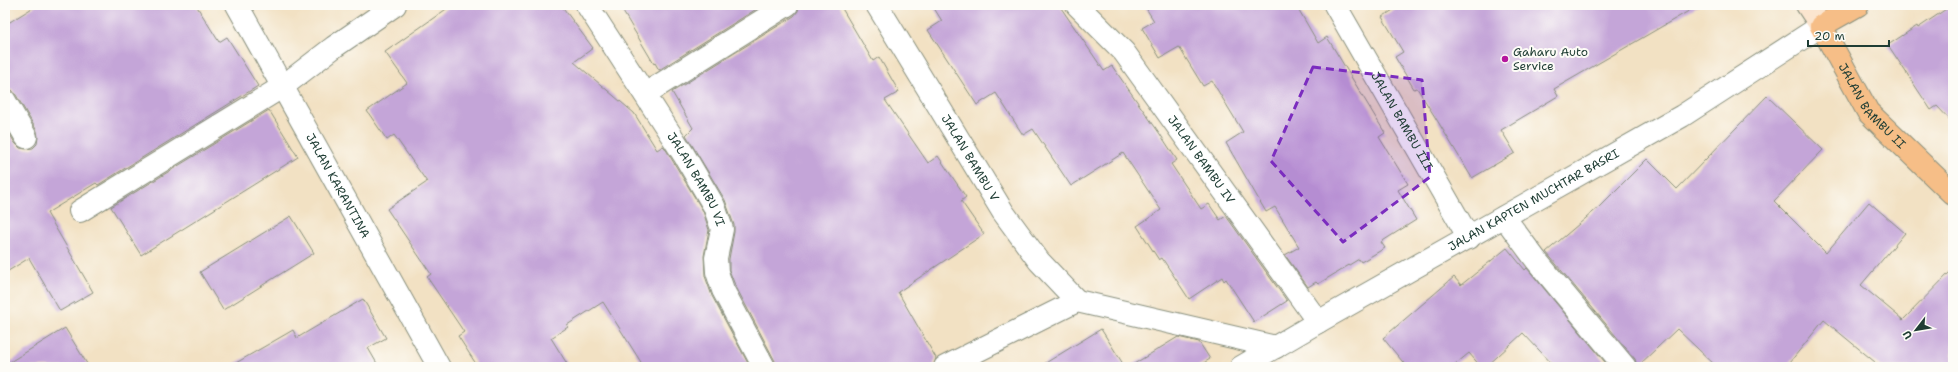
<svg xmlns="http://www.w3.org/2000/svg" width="1958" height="372" font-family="'Shantell Sans',sans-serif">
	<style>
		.building { fill: #c4a5d8 }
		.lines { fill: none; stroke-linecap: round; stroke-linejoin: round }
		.street-casing { stroke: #888f7c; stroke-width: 24 }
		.secondary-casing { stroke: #888f7c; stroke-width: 24 }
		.primary-casing { stroke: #888f7c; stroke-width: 24 }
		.street { stroke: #fff; stroke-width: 22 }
		.secondary { stroke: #fbe5cf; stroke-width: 22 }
		.primary { stroke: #f6be87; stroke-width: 22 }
		.marked { fill: #7b2cbf; fill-opacity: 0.2; stroke: #7b2cbf; stroke-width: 3; stroke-dasharray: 8 5; stroke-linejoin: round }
		.poi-dot { fill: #b5179e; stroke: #fdfcf7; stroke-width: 1.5 }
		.labels { text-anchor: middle; stroke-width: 4; stroke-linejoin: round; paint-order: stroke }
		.poi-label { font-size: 12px; fill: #1f3d34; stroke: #fdfcf7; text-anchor: start }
		.street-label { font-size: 12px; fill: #1f3d34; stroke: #fdfcf7 }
	</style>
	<rect width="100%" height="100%" fill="#fdfcf7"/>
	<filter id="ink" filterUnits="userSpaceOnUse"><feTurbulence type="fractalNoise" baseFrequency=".025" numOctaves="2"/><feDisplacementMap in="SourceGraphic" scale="8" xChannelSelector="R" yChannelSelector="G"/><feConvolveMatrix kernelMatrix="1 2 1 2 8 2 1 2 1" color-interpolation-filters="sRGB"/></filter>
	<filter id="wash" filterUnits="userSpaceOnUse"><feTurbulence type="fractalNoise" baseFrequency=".012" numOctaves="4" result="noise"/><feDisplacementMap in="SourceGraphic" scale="16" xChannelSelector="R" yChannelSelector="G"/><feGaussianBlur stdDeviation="0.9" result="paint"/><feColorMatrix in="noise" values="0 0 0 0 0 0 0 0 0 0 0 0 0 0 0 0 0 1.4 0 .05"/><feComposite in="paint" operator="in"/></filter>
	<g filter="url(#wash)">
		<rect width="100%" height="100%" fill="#f2e1c3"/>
		<g id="blocks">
			<!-- building -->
			<path class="building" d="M37 5H196L219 42 227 37 258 86 98 185 96 183 47 213 93 292 60 311 29 258 5 273V126L15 143 20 148 26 149 33 148 37 144 38 137 37 131 16 95 12 90 5 89V25Z
				M452 5H561L593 48 574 62 634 113 657 150 663 146 665 148 703 211 709 230 704 256 705 276 712 296 750 367H644L603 302 567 325 568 327 551 338 569 367H478L458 336 464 332 427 277 431 274 387 209 427 182 394 135 387 140 367 111 407 83 385 52Z
				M619 5H757L758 8 659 70 655 63 654 64Z
				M799 5H840L873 61 879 57 899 92 885 100 928 163 938 156 966 197 961 201 984 234 898 292 936 358 933 367H776L775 361 735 285 729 270V259L734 232V225L725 200 686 135 693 128 672 92 794 16 798 11Z
				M932 5H1059L1104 71 1112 66 1160 134 1177 160 1171 164 1201 209 1209 204 1220 220 1226 216 1287 301 1254 322 1226 279 1224 281 1222 277 1189 299 1162 258 1159 260 1137 226 1161 210 1123 153 1071 186 1033 129 1023 135 996 93 977 105 928 30 942 21Z
				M1144 5H1296L1318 43 1327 37 1385 133 1379 137 1408 184 1398 190 1416 220 1381 242 1385 248 1361 262 1359 259 1318 284 1316 282 1308 287 1285 255 1299 247 1275 207 1266 212 1226 143 1243 132 1212 81 1203 86 1179 47 1160 58 1142 28 1154 21Z
				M1401 5H1699L1554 89 1558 96 1501 130 1515 153 1472 178 1440 125 1417 88 1414 89 1395 57 1403 52 1382 17Z
				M1952 5H1953V123L1937 106 1931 110 1888 45 1917 26 1918 28Z
				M1767 96 1823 150 1774 201 1826 253 1869 202 1905 233 1861 285 1903 320 1953 269V367H1881L1824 320 1786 367H1717L1677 329 1637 367 1635 359 1546 252 1599 207 1647 159 1677 189Z
				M269 110 298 157 141 255 111 207Z
				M291 216 314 253 223 310 200 272Z
				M1507 248 1525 270 1527 268 1609 367H1555L1523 333 1486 367H1481L1469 353 1452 367H1407L1383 338 1454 277 1461 285Z
				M363 299 386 338 368 348 379 367H229L293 330 297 338Z
				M65 328 89 367H5V365Z
				M1101 329 1125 367H1039Z
				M1178 337 1199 342 1210 359 1197 367H1129Z"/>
		</g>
	</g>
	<g filter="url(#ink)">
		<use href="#blocks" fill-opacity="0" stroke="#888f7c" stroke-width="1"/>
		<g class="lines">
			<!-- street casing -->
			<g class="street-casing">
				<g id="street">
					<path id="s1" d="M237 5 439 367"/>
					<path id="s2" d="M587 5 684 155 714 206 722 229 716 258 717 272 723 290 764 367"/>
					<path id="s3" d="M877 5 1003 212 1039 261 1077 301"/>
					<path id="s4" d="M1077 5 1124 52 1318 322"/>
					<path id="s5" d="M1335 5 1469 238"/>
					<path d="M645 94 787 5"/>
					<path d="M5 101 26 137"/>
					<path d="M80 211 282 87 334 47 395 5"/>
					<path d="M1504 217 1536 260 1625 367"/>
					<path d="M945 367 1077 301 1276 347"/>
					<path id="s6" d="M1241 367 1318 322 1682 116 1821 26"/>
				</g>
			</g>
			<!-- secondary casing -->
			<g class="secondary-casing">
				<path id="secondary" d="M1807 5 1821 26"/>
			</g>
			<!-- primary casing -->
			<g class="primary-casing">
				<g id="primary">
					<path id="s7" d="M1858 5 1821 26 1868 112 1953 194"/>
				</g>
			</g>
			<!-- street -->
			<use href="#street" class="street"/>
			<!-- secondary -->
			<use href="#secondary" class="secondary"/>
			<!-- primary -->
			<use href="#primary" class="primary"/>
		</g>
	</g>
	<!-- marked area -->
	<path class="marked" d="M1313 67 1422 80 1430 177 1343 242 1271 161Z"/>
	<!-- markers -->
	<circle class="poi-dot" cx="1505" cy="59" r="4"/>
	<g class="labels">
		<!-- poi labels -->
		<g class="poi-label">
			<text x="1513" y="56">Gaharu Auto<tspan x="1513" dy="14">Service</tspan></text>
		</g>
		<!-- street labels -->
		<g class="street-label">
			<text dy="4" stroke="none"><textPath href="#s7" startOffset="138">JALAN BAMBU II</textPath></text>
			<text dy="4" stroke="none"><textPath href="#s5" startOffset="134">JALAN BAMBU III</textPath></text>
			<text dy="4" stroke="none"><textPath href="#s3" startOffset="179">JALAN BAMBU V</textPath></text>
			<text dy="4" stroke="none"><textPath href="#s4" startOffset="199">JALAN BAMBU IV</textPath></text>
			<text dy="4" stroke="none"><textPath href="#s2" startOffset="206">JALAN BAMBU VI</textPath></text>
			<text dy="4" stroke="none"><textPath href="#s1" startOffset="207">JALAN KARANTINA</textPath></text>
			<text dy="4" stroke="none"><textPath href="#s6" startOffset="337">JALAN KAPTEN MUCHTAR BASRI</textPath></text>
		</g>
	</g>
	<!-- margin -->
	<rect width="1958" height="372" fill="none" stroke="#fdfcf7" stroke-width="20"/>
	<!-- north arrow -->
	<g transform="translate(1916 330) rotate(239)" stroke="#fdfcf7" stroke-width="3" paint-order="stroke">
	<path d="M0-3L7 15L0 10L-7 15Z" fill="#1f3d34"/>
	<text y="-6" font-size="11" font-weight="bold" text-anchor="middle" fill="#1f3d34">U</text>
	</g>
	<!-- scale -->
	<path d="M1808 40v6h81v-6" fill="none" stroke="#1f3d34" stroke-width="2"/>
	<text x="1814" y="40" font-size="12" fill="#1f3d34" stroke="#fdfcf7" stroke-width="3" paint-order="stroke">20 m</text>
</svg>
